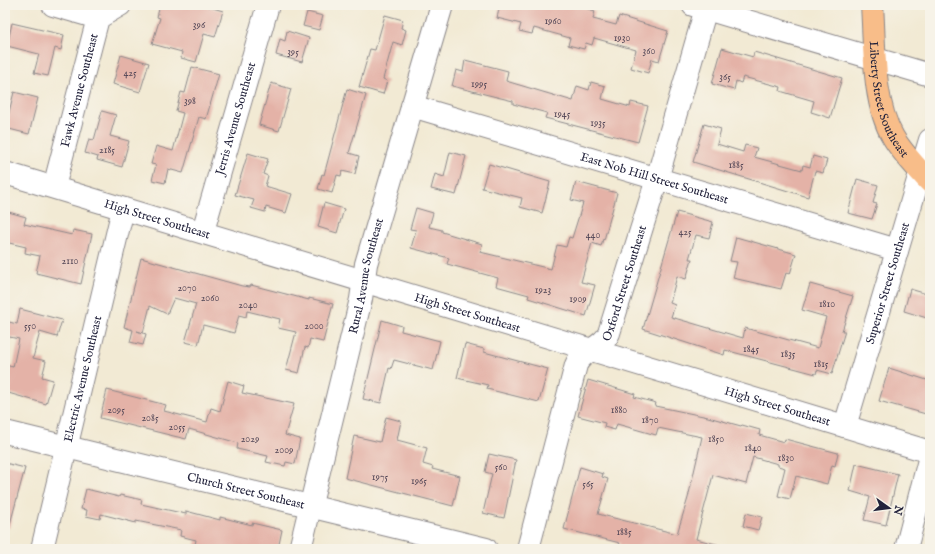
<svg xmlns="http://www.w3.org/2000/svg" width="935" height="554" font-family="'IM FELL English',serif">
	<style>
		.building { fill: #e4b2a7 }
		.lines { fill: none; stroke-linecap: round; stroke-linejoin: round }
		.minor-casing { stroke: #8a8688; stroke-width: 24 }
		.major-casing { stroke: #8a8688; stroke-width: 24 }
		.minor { stroke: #fff; stroke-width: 22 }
		.major { stroke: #f8bd89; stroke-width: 22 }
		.labels { text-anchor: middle; stroke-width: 3; stroke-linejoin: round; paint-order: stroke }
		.number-label { font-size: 10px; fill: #524656 }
		.street-label { font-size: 12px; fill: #22223b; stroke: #f7f3e8 }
	</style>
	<rect width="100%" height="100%" fill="#f7f3e8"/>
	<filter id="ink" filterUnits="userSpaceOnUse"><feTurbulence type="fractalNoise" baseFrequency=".025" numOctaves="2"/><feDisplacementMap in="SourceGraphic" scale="8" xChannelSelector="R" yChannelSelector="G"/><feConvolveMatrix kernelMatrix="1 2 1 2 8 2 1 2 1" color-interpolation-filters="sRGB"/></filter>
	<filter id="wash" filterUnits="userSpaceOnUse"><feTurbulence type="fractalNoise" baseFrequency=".012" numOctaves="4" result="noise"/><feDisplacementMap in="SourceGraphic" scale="16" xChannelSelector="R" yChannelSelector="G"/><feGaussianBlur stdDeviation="0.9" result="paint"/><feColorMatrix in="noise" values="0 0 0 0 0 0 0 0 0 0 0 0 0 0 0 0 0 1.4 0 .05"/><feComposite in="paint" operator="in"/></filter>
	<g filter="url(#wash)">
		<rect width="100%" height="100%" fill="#f2ead4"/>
		<g id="blocks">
			<!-- building -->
			<path class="building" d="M160 5H203L223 11 215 37 204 34 196 62 181 58 182 52 152 44 160 18 157 17Z
				M500 5 511 8 512 5H574L595 11 593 19 616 25 619 16 668 31 659 61 652 59 648 73 631 68 636 50 594 38 592 45 586 43 584 49 568 45 570 38 534 28 532 34 519 31 521 24 497 18Z
				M307 12 323 16 319 30 303 26Z
				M385 15 403 20 401 28 406 30 402 45 393 42 383 79 387 81 383 94 359 87 370 49 375 50Z
				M12 23 64 35 61 50 55 48 48 76 34 73 39 54 7 46Z
				M287 31 309 38 302 62 276 55 280 39 285 41Z
				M722 48 753 57 754 52 842 78 830 118 811 112 814 101 780 91 781 87 743 77 741 83 736 81 734 90 712 84Z
				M121 55 149 63 140 92 113 84Z
				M465 60 508 71 506 81 573 101 577 86 589 90 591 82 605 86 602 99 630 107 631 102 648 106 638 142 545 118 547 113 513 104V101L452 86 456 70 463 72Z
				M192 67 219 74 206 119 199 117 183 173 168 169 165 183 152 180 156 165 151 164 156 146 173 151 183 113 176 111 181 92 185 93Z
				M271 83 291 89 279 131 259 125Z
				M347 89 366 95 349 153 359 156 355 174 342 171 341 176 337 175 332 193 318 189 322 174 324 175Z
				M14 92 38 98 29 134 5 128Z
				M102 111 116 115 110 136 129 141 122 167 97 160 98 157 85 153 89 139 94 140Z
				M704 124 721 129 717 144 743 152 745 145 757 148 754 157 802 170 803 165 810 167 813 156 827 160 823 173 815 171 808 197 693 162Z
				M450 152 466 156 456 195 431 189 435 174 444 177Z
				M248 153 268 159 263 174 268 176 265 186 292 194 286 213 266 207 265 212 251 208 254 200 235 195Z
				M489 164 550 182 542 213 520 207 522 198 482 188Z
				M857 179 878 185 873 203 877 204 872 219 848 213Z
				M576 182 617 193 604 240 603 239 601 246 592 243 581 282 595 285 586 316 528 298 529 295 496 286 498 278 447 264 449 258 411 248 416 230 410 229 416 208 433 213 429 227 442 230V232L482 244 480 252 551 269 557 245 566 247 569 237 572 238 583 203 571 200Z
				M324 203 344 209 337 233 318 227Z
				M5 211 26 217 24 224 72 235 73 230 92 234 81 284 36 273 40 256 25 253 26 247 5 242Z
				M677 212 713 222 709 238 696 235 689 259H692L686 279 677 276 670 303 675 305 671 317 743 338 745 328 818 348 826 317 802 310 810 284 853 296 842 331H845L832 374 817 370 816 374 725 350 724 355 643 329Z
				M736 237 796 254 790 274 786 273 781 289 733 278 737 262 730 261Z
				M141 258 242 286 250 287 251 285 309 300V298L333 304 323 342 310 339 308 348 305 347 299 373 286 370 296 332 278 328 280 319 247 311 246 317 239 315 234 333 203 325 198 345 185 342 196 304 174 298 167 314 150 306 143 333 137 331 146 334 143 345 130 342 133 330 124 327Z
				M910 289 930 295V319L904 311Z
				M20 309 62 320 57 337 40 332 33 358 46 361 42 377 53 380 46 404 5 392V365L13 367 19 339 5 336V321L17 324Z
				M382 320 402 326 401 331 440 341 433 370 394 360 391 369 389 368 381 403 363 399Z
				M465 344 484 349V352L548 369 539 402 487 389 488 385 457 378Z
				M889 368 930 381V411L928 410 926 414 879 401Z
				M588 380 635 394 634 397 656 403 655 406 708 417 741 426 742 425 760 430 759 435 784 442 785 439 838 453 835 466 832 465 827 484 796 476 790 499 778 496 785 468 778 466V464L753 457 746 484 713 475 696 539 720 545 719 549H634L619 545 620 543 564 529 580 467 603 474 602 477 608 479 598 514 677 534 688 498 702 437 658 428 656 435 617 424 615 430 604 427 605 423 578 416Z
				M228 381 244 386 242 393 294 404 285 435 300 439 295 464 286 462 285 466 266 462 268 456 237 449 238 443 189 429 186 439 100 418 107 390 166 405 164 411 207 422 211 408 220 411Z
				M386 417 401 421 397 440 427 448 423 464 433 467 432 469 460 476 453 506 345 478 354 436 380 442Z
				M489 454 516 460 504 518 483 513 492 474 485 472Z
				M5 463 25 468 9 528 5 527Z
				M856 464 898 474 886 525 864 520 870 497 850 491Z
				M86 489 119 497 120 495 142 500 141 504 186 514V511L220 520V517L252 525V523L282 530 278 549H194L196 540 180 536 181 530 136 521V523L101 514 100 519 86 516 87 510 81 509Z
				M746 513 762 517 758 530 743 526Z"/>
		</g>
	</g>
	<g filter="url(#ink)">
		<use href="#blocks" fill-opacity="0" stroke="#8a8688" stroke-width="1"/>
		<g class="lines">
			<!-- minor casing -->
			<g class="minor-casing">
				<g id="minor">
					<path d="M53 5 98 18"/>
					<path d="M693 5 930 75"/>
					<path id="s1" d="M412 106 897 250"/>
					<path id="s2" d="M5 173 930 452"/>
					<path id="s3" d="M54 187 98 18 120 5"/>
					<path id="s4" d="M203 231 268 5"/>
					<path id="s5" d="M845 426 930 140"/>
					<path id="s6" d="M5 432 486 549"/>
					<path id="s7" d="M42 549 123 209"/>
					<path id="s8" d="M300 549 361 299 366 264 442 5"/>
					<path id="s9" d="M528 549 576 365C582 350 603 348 609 333L657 179 707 5"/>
					<path d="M906 549 930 456"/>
				</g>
			</g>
			<!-- major casing -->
			<g class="major-casing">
				<g id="major">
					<path id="s10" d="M872 5C875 46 872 101 893 137 903 154 917 168 930 182"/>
				</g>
			</g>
			<!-- minor -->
			<use href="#minor" class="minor"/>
			<!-- major -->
			<use href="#major" class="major"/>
		</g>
	</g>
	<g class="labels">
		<!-- number labels -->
		<g class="number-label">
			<text x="553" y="24">1960</text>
			<text x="199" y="28">396</text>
			<text x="622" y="41">1930</text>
			<text x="649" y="54">360</text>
			<text x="293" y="55">395</text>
			<text x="130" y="76">425</text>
			<text x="725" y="80">365</text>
			<text x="479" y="87">1995</text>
			<text x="190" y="104">398</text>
			<text x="562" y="117">1945</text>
			<text x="598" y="126">1935</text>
			<text x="107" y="153">2185</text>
			<text x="736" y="168">1885</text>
			<text x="685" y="235">425</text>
			<text x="593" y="238">440</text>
			<text x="70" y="264">2110</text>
			<text x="187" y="291">2070</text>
			<text x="543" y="293">1923</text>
			<text x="210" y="301">2060</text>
			<text x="578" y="302">1909</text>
			<text x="827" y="307">1810</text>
			<text x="248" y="308">2040</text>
			<text x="30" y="329">550</text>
			<text x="314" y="329">2000</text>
			<text x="751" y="352">1845</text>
			<text x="788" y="357">1835</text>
			<text x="821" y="367">1815</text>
			<text x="116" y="413">2095</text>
			<text x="619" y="413">1880</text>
			<text x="150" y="421">2085</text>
			<text x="650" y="423">1870</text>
			<text x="177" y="430">2055</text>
			<text x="250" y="442">2029</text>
			<text x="716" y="442">1850</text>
			<text x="753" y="451">1840</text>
			<text x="284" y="453">2009</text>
			<text x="786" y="461">1830</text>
			<text x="501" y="470">560</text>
			<text x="380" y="480">1975</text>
			<text x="419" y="484">1965</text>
			<text x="588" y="487">565</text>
			<text x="624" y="535">1885</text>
		</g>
		<!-- street labels -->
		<g class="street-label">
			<text dy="4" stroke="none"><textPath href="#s3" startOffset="100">Fawk Avenue Southeast</textPath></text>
			<text dy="4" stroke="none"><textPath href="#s10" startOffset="97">Liberty Street Southeast</textPath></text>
			<text dy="4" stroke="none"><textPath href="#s4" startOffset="117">Jerris Avenue Southeast</textPath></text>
			<text dy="4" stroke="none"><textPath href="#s1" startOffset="253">East Nob Hill Street Southeast</textPath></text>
			<text dy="4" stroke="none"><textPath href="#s2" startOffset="159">High Street Southeast</textPath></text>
			<text dy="4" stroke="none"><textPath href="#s8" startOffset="281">Rural Avenue Southeast</textPath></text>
			<text dy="4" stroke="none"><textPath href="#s9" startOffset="289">Oxford Street Southeast</textPath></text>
			<text dy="4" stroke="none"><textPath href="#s5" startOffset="149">Superior Street Southeast</textPath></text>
			<text dy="4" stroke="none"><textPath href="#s2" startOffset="483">High Street Southeast</textPath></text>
			<text dy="4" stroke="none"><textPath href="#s7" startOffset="175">Electric Avenue Southeast</textPath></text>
			<text dy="4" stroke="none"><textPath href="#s2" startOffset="807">High Street Southeast</textPath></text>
			<text dy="4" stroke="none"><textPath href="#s6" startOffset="248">Church Street Southeast</textPath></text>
		</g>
	</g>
	<!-- margin -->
	<rect width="935" height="554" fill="none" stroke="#f7f3e8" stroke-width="20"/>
	<!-- north arrow -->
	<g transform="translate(889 508) rotate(104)" stroke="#f7f3e8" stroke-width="3" paint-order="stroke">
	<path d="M0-3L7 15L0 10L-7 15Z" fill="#22223b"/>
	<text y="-6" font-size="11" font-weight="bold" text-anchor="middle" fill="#22223b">N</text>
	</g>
</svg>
